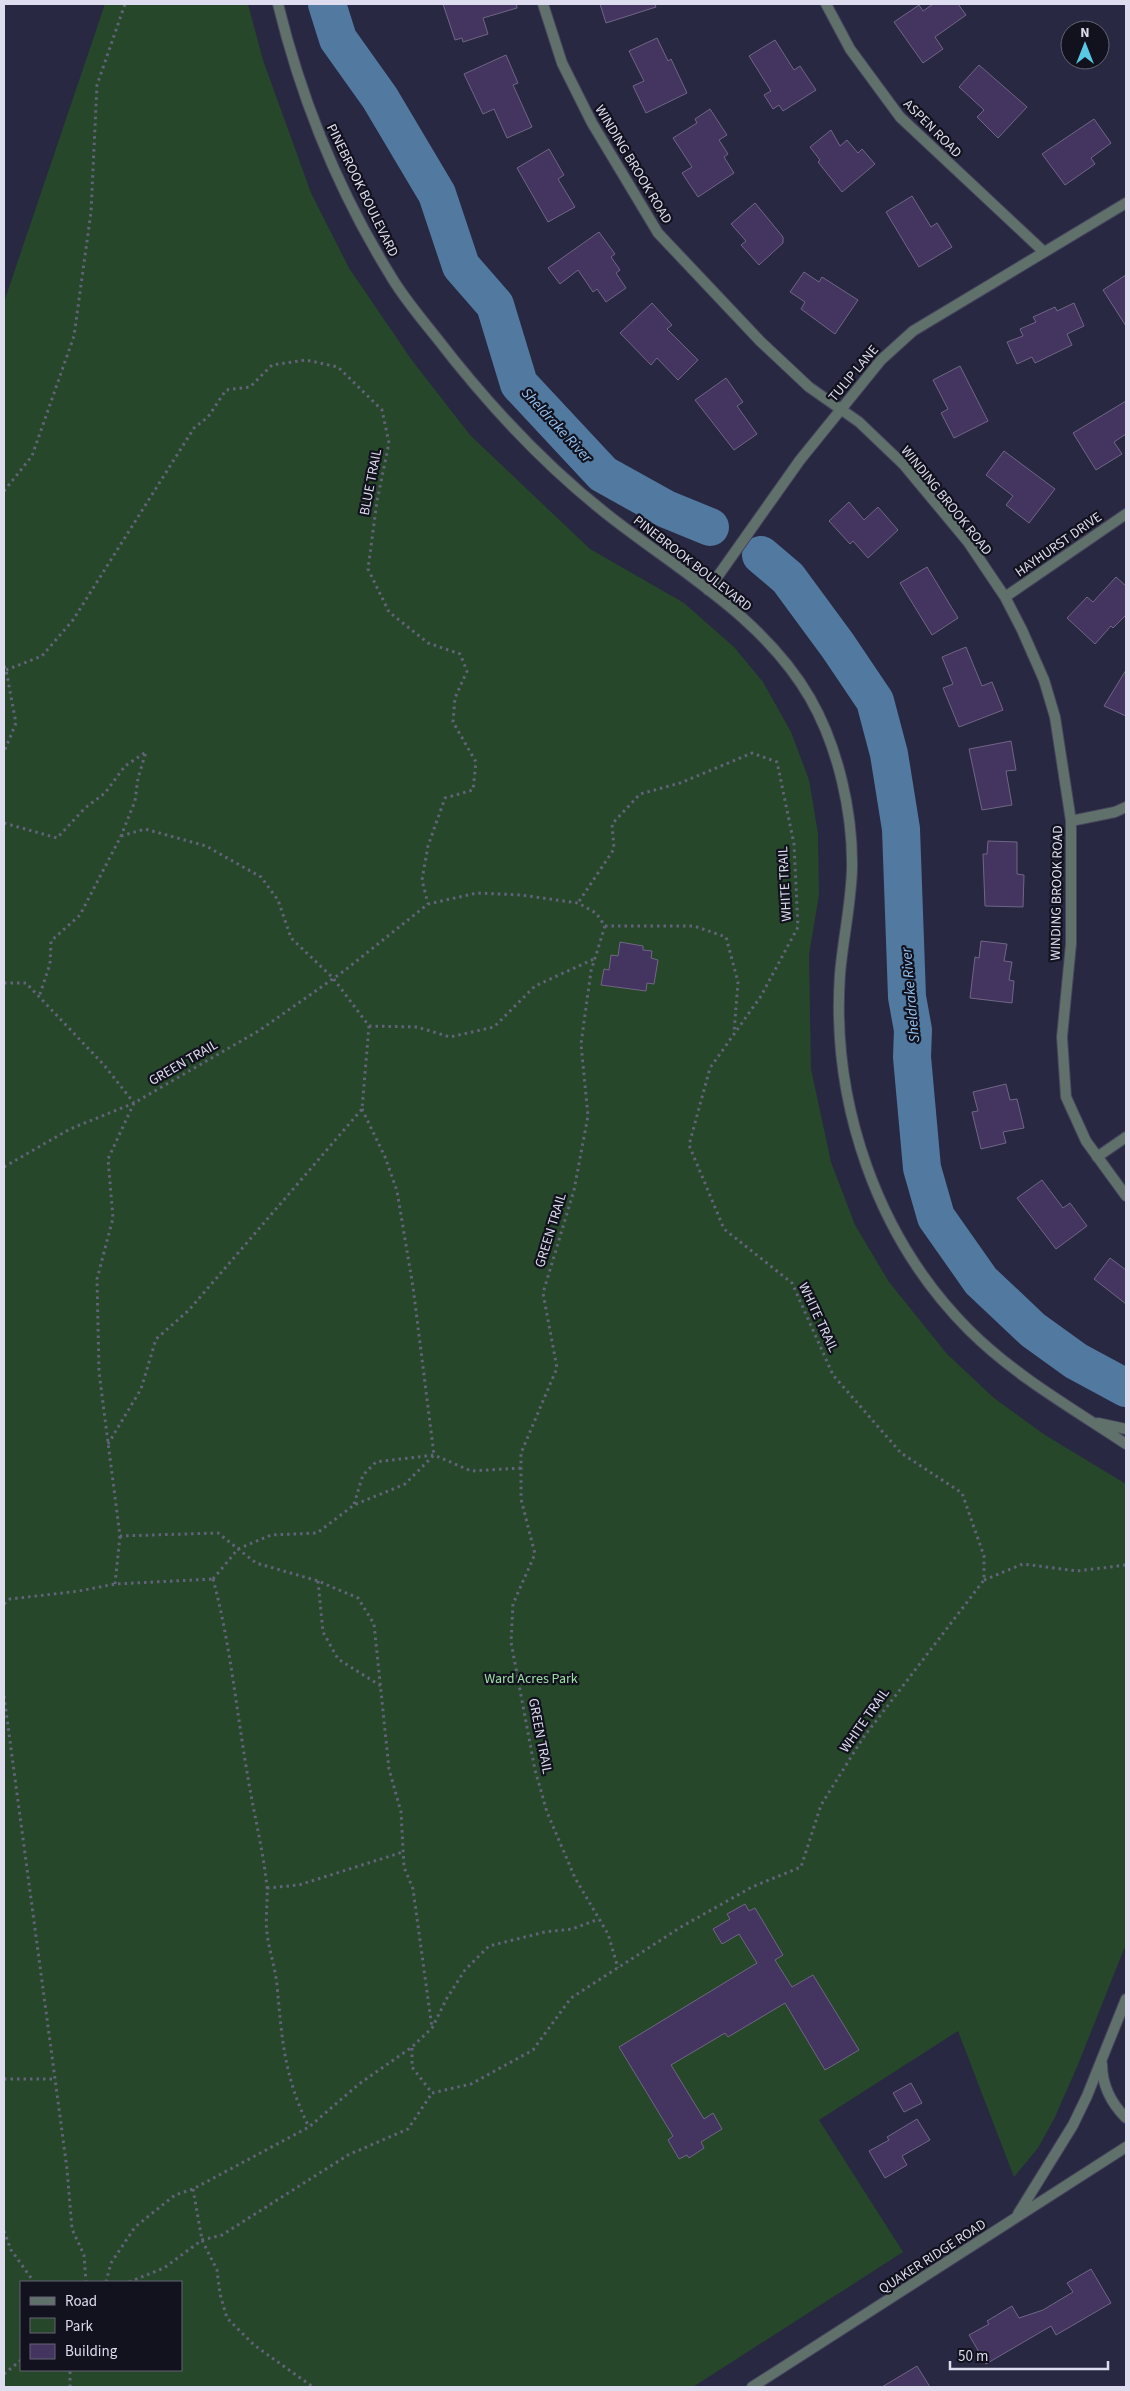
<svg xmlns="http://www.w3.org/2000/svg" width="1130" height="2391" font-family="'Source Sans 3',sans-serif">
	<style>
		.green { fill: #26472a; fill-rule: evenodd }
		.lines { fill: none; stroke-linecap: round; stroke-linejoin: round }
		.river { stroke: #5279a0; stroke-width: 38 }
		.building { fill: #443460; stroke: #706684 }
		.minor-casing { stroke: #45455e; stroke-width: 12 }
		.tertiary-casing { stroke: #45455e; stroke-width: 12 }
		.path { stroke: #62627a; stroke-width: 3; stroke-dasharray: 2.5 4; stroke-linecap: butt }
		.minor { stroke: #60706a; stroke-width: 10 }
		.tertiary { stroke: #60706a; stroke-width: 10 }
		.labels { text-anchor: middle; stroke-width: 4.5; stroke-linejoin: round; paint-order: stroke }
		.street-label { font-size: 14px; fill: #ddddef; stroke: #12121e }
		.park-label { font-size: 14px; fill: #9edfa4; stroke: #12121e }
		.water-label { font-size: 15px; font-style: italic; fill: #94c3f3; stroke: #12121e }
	</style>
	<rect width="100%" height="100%" fill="#282842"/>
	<!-- green -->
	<path class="green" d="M105 4H248L263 60 311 193 349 268 411 359 470 435 590 549 684 603 734 647 763 682 791 732 809 780 818 834 819 895 809 955 811 1069 831 1162 855 1225 889 1282 947 1354 994 1398 1045 1435 1126 1484V1944L1077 2067 1054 2119 1038 2148 1014 2177 958 2031 819 2120 903 2252 693 2387H4V302ZM21 2282H181V2370H21Z"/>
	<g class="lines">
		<!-- river -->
		<path class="river" d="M327 4 338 39 380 98 437 194 461 266 495 305 519 384 603 474 666 509 710 527
			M761 555 788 578 838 646 875 701 889 754 901 829 907 997 913 1030 912 1057 922 1168 936 1217 981 1281 1033 1330 1076 1361 1126 1388"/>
	</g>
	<!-- building -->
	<path class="building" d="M443 4H516L517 8 483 18 488 34 463 42 462 38 455 40Z
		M600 4H655L656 7 606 23Z
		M933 4H958L966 15 935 37 943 49 923 63 894 22 919 5 923 11Z
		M657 38 668 61 671 59 687 93 646 113 633 86 644 81 629 51Z
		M775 40 794 70 800 66 816 90 783 111 779 105 773 109 764 95 771 91 749 56Z
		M506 55 518 83 513 85 532 127 507 138 494 109 483 114 464 74Z
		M979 65 1027 107 998 138 977 117 984 110 959 87Z
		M710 109 727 135 719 140 728 154 724 157 734 173 698 197 682 173 692 167 673 138 697 123 695 119Z
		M1094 119 1111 143 1091 158 1095 164 1065 185 1042 154Z
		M831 130 840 146 847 140 858 153 862 149 875 164 842 192 818 162 820 160 810 147Z
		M549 149 564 175 558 179 575 207 548 222 517 168Z
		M912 196 931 227 937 223 952 247 919 267 886 212Z
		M755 203 783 237V243L759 265 741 245 746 241 731 224Z
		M599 232 615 254 611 257 620 270 616 273 626 288 606 302 597 289 593 292 578 270 560 284 548 268Z
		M804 272 819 282 822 277 858 300 835 334 801 309 805 302 790 292Z
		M1126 275V326L1103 290Z
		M652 303 672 325 667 329 698 360 678 380 657 358 651 365 620 333Z
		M1074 303 1084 326 1067 334 1072 345 1035 363 1032 357 1017 364 1007 342 1023 336 1020 329 1036 322 1033 317 1055 307 1057 311Z
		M960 366 988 421 954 438 941 413 948 409 933 380Z
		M726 378 743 402 737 406 757 434 734 450 695 400Z
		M1126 401V434L1114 442 1122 454 1096 470 1073 433Z
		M1004 451 1055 489 1029 523 1006 505 1013 496 986 475Z
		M849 502 864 520 878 507 898 530 868 558 853 541 850 544 829 521Z
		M927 567 958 618 932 635 900 583Z
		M1116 577 1126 586V615L1113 628 1111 626 1095 644 1067 618 1087 597 1093 602Z
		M966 647 982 686 992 682 1003 710 959 727 943 688 953 684 942 657Z
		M1126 670V716L1104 706Z
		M1011 741 1016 770 1006 771 1012 805 982 810 969 749Z
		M988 841 1017 842V874L1024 875 1023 907 985 906 983 854H987Z
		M981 941 1007 944 1004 961 1012 962 1009 980 1014 981 1012 1003 970 998 975 957 979 958Z
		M620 942 643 946V950L652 951 651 958 658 960 654 984 647 983 646 991 601 985 604 969 609 970 611 955 618 956Z
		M1006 1084 1010 1100 1017 1099 1024 1128 1003 1132 1006 1143 981 1149 972 1112 978 1111 973 1092Z
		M1042 1180 1063 1208 1070 1203 1087 1226 1056 1249 1017 1198Z
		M1110 1258 1126 1270V1304L1094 1279Z
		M745 1904 749 1911 755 1908 783 1955 775 1960 792 1987 813 1975 859 2050 825 2070 785 2003 728 2037 725 2033 671 2065 704 2119 713 2113 722 2129 701 2142 704 2148 689 2158 687 2155 679 2159 668 2140 673 2136 619 2047 757 1963 739 1934 722 1944 713 1929 730 1919 727 1914Z
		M911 2083 922 2103 904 2112 893 2093Z
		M917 2119 930 2140 902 2156 907 2165 885 2178 869 2151 889 2140 887 2137Z
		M1091 2269 1111 2303 1056 2335 1051 2326 986 2364 969 2335 989 2324 987 2321 1012 2306 1019 2318 1043 2310 1073 2292 1067 2283Z
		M917 2366 930 2387H882Z"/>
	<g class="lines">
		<!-- minor casing -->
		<g class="minor-casing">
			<path id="minor" d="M543 4 562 63 592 123 658 233 760 341 809 387 859 422 904 465 968 542 1005 597 1022 630 1044 680 1055 717 1071 821V944L1062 1037 1066 1097 1086 1141 1126 1196
				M826 4 850 49 900 117 1044 252
				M708 590 800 460 881 360 913 331 1126 203
				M1005 597 1126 514
				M1071 821 1115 812 1126 807
				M1097 1157 1126 1137"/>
		</g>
		<!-- tertiary casing -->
		<g class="tertiary-casing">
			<path id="tertiary" d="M278 4C301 98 338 190 389 273 402 296 420 317 436 337 486 402 543 464 608 515 679 571 763 617 810 698 838 747 853 812 852 869 851 904 843 939 840 974 831 1103 877 1238 969 1330 1015 1376 1072 1408 1126 1444
				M1098 1423 1126 1429
				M1102 2064C1102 2084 1111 2103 1126 2118
				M1018 2214 1073 2125 1087 2096 1126 1999
				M752 2387 1126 2147"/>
		</g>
		<!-- path -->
		<path class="path" d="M4 491 32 456 74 336 91 212 97 85 125 4
			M4 666 6 670 16 723 4 752
			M6 670 42 656 73 620 194 428 208 417 226 390 250 387 272 365 306 360 338 367 382 410 389 443 377 501 368 569 389 612 428 643 460 654 467 671 455 698 453 722 476 762 473 790 445 798 428 846 422 880 428 904
			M4 823 57 838 85 808 105 793 125 766 146 752 138 778 135 801 121 836 80 915 51 941 50 964 39 997
			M121 836 145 829 206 846 261 877 278 900 291 938 333 978 369 1026 362 1109
			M605 926 591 971 581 1044 588 1116 574 1190 543 1293 557 1368 521 1453V1499L535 1554 513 1604 511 1642 535 1770 547 1812 575 1878 608 1934 618 1968
			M605 926H694L726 937 738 982 734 1033
			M4 983H26L104 1065 134 1103
			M369 1026 417 1027 450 1037 494 1027 535 986 594 959
			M134 1103 108 1159 113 1218 97 1279 99 1372 120 1536 218 1533 256 1563 318 1581 358 1598 374 1624 389 1769 401 1812 404 1867 413 1889 432 2028
			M362 1109 385 1157 397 1191 413 1287 434 1455
			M4 1167 70 1129 134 1103 260 1030 344 971 428 904 477 893 521 895 578 903 596 913 605 926
			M108 1444 141 1389 156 1339 189 1310 362 1109
			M354 1504 363 1475 376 1462 434 1455 471 1471 521 1468
			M213 1579C230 1642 236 1707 247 1772 253 1810 263 1849 267 1887 268 1902 265 1918 267 1933 269 1950 275 1967 277 1985 282 2039 284 2077 309 2127
			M213 1579 238 1549 271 1535 317 1533 354 1505 405 1484 434 1455
			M984 1580 1023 1564 1077 1571 1126 1565
			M318 1581 323 1632 338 1659 381 1686
			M115 1584 120 1536
			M4 1604 10 1599 79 1591 115 1584 213 1579
			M4 1696 67 2169 72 2229 84 2255 86 2282
			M267 1888 299 1885 403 1852
			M412 2048V2067L432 2093
			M4 2079H54
			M432 2093 471 2084 533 2050 571 1998 681 1927 752 1887 801 1867 821 1805 863 1738 984 1580V1556L962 1493 901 1453 833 1375 792 1283 724 1229 689 1145 710 1068 761 996 798 927 794 844 777 762 752 753 680 783 640 794 612 824 614 849 578 903
			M193 2189 202 2240 217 2270 220 2294 227 2318 254 2345 313 2387
			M4 2231 11 2250 34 2282
			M106 2282 111 2263 135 2227 175 2195 193 2189 309 2127 359 2084 412 2047 432 2028 447 1998 465 1970 489 1946 545 1932 572 1929 599 1919
			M129 2282 164 2268 202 2240 222 2235 348 2155 408 2129 432 2093
			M4 2374 21 2360
			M70 2387V2370"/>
		<!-- minor -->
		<use href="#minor" class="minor"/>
		<!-- tertiary -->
		<use href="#tertiary" class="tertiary"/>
	</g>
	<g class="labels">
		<!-- street labels -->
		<g class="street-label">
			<text transform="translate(933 128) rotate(45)" y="5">ASPEN ROAD</text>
			<text transform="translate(634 164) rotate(59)" y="5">WINDING BROOK ROAD</text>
			<text transform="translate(363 190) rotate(64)" y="5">PINEBROOK BOULEVARD</text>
			<text transform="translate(853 373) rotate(-50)" y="5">TULIP LANE</text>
			<text transform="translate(370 482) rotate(-79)" y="5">BLUE TRAIL</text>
			<text transform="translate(947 500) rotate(51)" y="5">WINDING BROOK ROAD</text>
			<text transform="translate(1058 544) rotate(-35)" y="5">HAYHURST DRIVE</text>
			<text transform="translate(693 563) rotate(38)" y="5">PINEBROOK BOULEVARD</text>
			<text transform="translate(784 884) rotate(-93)" y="5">WHITE TRAIL</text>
			<text transform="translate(1056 893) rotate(-89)" y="5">WINDING BROOK ROAD</text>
			<text transform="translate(183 1062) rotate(-30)" y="5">GREEN TRAIL</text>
			<text transform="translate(550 1230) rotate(-73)" y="5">GREEN TRAIL</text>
			<text transform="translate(819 1317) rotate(65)" y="5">WHITE TRAIL</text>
			<text transform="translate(864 1720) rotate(-55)" y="5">WHITE TRAIL</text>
			<text transform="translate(541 1736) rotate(79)" y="5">GREEN TRAIL</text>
			<text transform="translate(932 2256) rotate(-33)" y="5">QUAKER RIDGE ROAD</text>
		</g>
		<!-- park labels -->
		<g class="park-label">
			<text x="531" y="1683">Ward Acres Park</text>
		</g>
		<!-- water labels -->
		<g class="water-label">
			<text transform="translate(557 425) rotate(47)" y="5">Sheldrake River</text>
			<text transform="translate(910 995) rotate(-95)" y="5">Sheldrake River</text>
		</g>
	</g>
	<!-- border -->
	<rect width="1130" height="2391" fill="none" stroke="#ddddef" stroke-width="10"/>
	<!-- legend -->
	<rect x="20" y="2281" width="162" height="90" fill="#12121e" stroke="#636372"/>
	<rect x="30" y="2297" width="25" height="8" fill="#60706a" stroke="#636372"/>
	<text x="65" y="2306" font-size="15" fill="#ddddef">Road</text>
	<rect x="30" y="2318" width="25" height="15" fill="#26472a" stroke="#636372"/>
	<text x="65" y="2331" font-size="15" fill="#ddddef">Park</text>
	<rect x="30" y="2344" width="25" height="15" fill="#443460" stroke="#636372"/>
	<text x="65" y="2356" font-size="15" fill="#ddddef">Building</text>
	<!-- north arrow -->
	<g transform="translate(1085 45)"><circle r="24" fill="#12121e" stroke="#636372"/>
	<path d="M0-4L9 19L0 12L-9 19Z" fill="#5ac8e5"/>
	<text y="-8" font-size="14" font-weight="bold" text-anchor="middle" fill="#ddddef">N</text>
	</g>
	<!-- scale -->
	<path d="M950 2361v8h158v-8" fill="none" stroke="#ddddef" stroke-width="2.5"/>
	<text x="958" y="2361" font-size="15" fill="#ddddef" stroke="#12121e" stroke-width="4" paint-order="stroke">50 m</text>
</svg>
